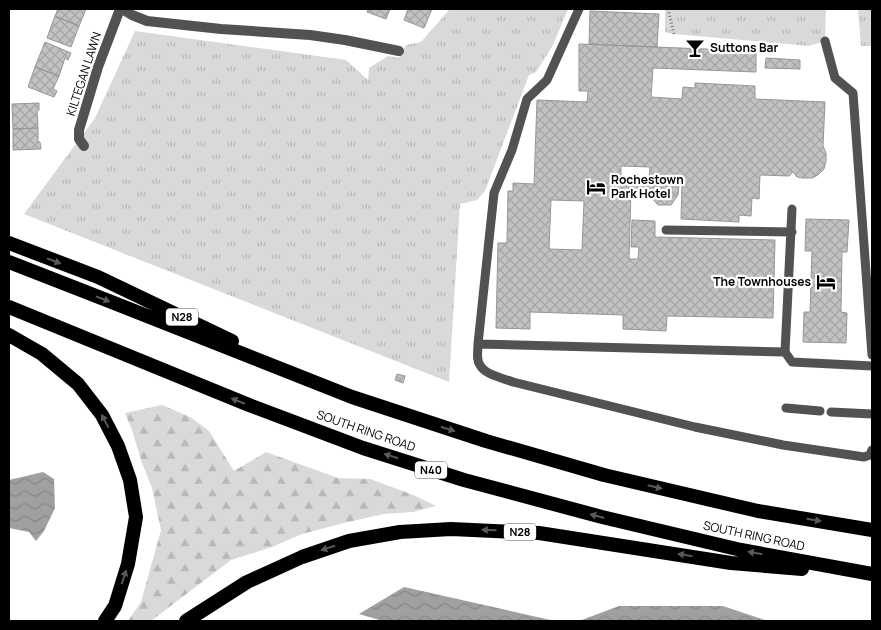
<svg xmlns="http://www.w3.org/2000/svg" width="881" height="630" font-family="Manrope,sans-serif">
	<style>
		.grass { fill: url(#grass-tufts) }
		.forest { fill: url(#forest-firs) }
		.water { fill: url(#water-waves) }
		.building { fill: url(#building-cross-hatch); stroke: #969696; fill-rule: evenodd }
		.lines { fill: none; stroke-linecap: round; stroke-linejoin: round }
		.path { stroke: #747474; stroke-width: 3; stroke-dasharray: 1 2.5; stroke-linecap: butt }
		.service { stroke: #525252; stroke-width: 9 }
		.minor { stroke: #525252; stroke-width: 10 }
		.trunk { stroke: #000; stroke-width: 14 }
		.oneway { fill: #595959 }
		.labels { text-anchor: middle; stroke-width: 4.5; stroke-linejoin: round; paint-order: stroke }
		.shield { fill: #fff; stroke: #4c4c4c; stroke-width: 1 }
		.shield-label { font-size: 11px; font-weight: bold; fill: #000 }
		.poi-label { font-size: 12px; font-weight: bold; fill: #000; stroke: #fff; text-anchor: start }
		.street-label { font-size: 12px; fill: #000; stroke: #fff }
	</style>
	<defs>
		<pattern id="grass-tufts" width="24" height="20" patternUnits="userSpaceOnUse" patternTransform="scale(1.25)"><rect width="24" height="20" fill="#d9d9d9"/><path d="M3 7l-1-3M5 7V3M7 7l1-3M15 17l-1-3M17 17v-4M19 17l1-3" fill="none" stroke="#b8b8b8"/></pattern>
		<pattern id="forest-firs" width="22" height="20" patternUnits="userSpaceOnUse" patternTransform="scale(1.25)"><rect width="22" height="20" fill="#d9d9d9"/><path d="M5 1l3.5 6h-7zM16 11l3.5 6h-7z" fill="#b8b8b8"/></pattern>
		<pattern id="water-waves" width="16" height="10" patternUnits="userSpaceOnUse" patternTransform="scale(1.25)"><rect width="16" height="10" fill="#a0a0a0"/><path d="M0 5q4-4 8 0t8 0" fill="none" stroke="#888"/></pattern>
		<pattern id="building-cross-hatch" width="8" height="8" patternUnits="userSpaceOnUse" patternTransform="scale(1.25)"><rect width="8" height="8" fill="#c2c2c2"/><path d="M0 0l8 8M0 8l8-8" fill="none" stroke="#a5a5a5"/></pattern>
	</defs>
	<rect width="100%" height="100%" fill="#fff"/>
	<!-- grass -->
	<path class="grass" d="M450 9H568L553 45 536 72 529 75 485 191 477 200 460 204 449 382 24 214 95 118 135 31 346 60 368 80 369 68 388 56 399 58 406 45 421 42Z
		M665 9H826L825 41 809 46 674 34 665 32Z
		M858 9H872V46H861Z"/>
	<!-- forest -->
	<path class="forest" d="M162 405 190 417 209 431 234 471 266 452 338 478 370 479 411 494 436 506 413 512 383 514 344 523 302 534 272 547 231 560 151 621H128L141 602 161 530 152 488 141 460 132 430 125 413Z"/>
	<!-- water -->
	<path class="water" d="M43 472 54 479 55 508 44 531 36 541 29 532 9 528V480Z
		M404 587 555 621H383L359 614Z
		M619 606H723L768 621H579Z"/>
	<!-- building -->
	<path class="building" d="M58 9H86L79 26 55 16Z
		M368 9H390L386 19 367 12Z
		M408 9H432L424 28 404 20Z
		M590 11 659 14 657 47 589 44Z
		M55 16 79 26 71 47 47 38Z
		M45 42 71 53 68 60 65 58 59 76 35 67Z
		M579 44 756 51V72L653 68 651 97 682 99 683 87 695 88V83L755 86V99L825 102 823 146 826 153V161L824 169 818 175 812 178H803L797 177 793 172 789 176 760 175 759 199 752 198 751 216 739 215V222L681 219 682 184H679L678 195 671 205H658L649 195V192L631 190 629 259H638L639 247H631L632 220 655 221V237L775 240 773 318 667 316 666 331 623 329V315L530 312V329L496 328 498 243H507L508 191H513V183L534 184 537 100 587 102 588 91H579ZM621 166 650 167 649 181 621 180ZM551 200 584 201 582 250 549 249Z
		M766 58 800 60V69L765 68Z
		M35 67 59 76 53 89 57 91 54 97 28 87Z
		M39 103V110H37L38 128 13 129 12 104Z
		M38 128V142H40L41 149 13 150V129Z
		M806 219 849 220 847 252H842L841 312 847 313 846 343 803 342 804 312H810L812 251H805Z
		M397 374 405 376 403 383 395 380Z"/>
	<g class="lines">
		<!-- path -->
		<path class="path" d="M668 9 674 34"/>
		<!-- service -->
		<path class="service" d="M579 9 547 80 527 99 512 150 494 193 478 344C478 351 476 360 480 365 485 375 503 378 513 382L695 427 783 445 864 457 870 455 872 450
			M825 41 835 78 853 93 872 355
			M792 209 785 352 792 362 872 366
			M666 230 792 232
			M478 344 785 352
			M786 408 820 411
			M831 412 872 414"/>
		<!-- minor -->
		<path class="minor" d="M122 9 132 15 147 21 221 29 310 35 345 40 399 51
			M84 146 79 139V130L98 67 120 9"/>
		<!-- trunk -->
		<path class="trunk" d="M9 243 98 277 232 341
			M9 262 109 301 352 397 486 441 604 475 758 511 872 530
			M9 307 249 405 363 448 464 480 602 517 741 550 872 574
			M9 335 42 354 78 384 102 415 118 446 130 480 136 517 128 564 115 606 105 621
			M186 621 247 582 302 557 349 541 400 532 451 529 539 533 731 563 802 569"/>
	</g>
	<!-- one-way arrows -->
	<defs><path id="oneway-solid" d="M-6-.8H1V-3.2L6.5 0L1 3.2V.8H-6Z" transform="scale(1.25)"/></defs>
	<g class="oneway">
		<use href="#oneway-solid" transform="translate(54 261) rotate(21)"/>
		<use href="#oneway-solid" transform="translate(103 299) rotate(21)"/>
		<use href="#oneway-solid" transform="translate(238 401) rotate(-158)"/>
		<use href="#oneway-solid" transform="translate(105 421) rotate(-118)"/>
		<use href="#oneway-solid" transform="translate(448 429) rotate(18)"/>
		<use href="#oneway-solid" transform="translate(391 456) rotate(-162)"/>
		<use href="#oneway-solid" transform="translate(655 487) rotate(13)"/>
		<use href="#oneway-solid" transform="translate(597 516) rotate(-165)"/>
		<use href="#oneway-solid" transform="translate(814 520) rotate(9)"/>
		<use href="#oneway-solid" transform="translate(489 530) rotate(-178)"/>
		<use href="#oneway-solid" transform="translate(328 548) rotate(162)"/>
		<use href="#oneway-solid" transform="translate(755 553) rotate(-170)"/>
		<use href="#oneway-solid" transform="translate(685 555) rotate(-171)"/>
		<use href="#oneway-solid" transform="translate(124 577) rotate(-72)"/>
	</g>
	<!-- icons -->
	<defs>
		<g id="bar-bare" transform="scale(1.5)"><path d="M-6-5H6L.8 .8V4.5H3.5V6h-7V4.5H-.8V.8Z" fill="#000" stroke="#fff" stroke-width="2.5" paint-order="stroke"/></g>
		<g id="hotel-bare" transform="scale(1.5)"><path d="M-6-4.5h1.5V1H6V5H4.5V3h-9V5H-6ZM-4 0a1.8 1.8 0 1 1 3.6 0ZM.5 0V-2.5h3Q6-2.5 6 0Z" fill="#000" stroke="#fff" stroke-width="2.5" paint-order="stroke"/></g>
	</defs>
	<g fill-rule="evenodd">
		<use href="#bar-bare" x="695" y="48"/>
		<use href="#hotel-bare" x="596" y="187"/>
		<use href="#hotel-bare" x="826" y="282"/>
	</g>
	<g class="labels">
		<!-- shield labels -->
		<g class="shield">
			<rect x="166" y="308.5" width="32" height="17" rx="4"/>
			<rect x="415" y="461.5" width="32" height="17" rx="4"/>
			<rect x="504" y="523.5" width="32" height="17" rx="4"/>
		</g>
		<g class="shield-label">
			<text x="182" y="321">N28</text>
			<text x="431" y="474">N40</text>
			<text x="520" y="536">N28</text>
		</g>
		<!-- poi labels -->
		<g class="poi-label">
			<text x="710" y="52">Suttons Bar</text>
			<text x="611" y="184">Rochestown<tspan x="611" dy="14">Park Hotel</tspan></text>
			<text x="811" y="286" text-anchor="end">The Townhouses</text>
		</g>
		<!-- street labels -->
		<g class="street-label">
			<text transform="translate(84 74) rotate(-72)" y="4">KILTEGAN LAWN</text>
			<text transform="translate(366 431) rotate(19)" y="4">SOUTH RING ROAD</text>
			<text transform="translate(754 536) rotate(12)" y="4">SOUTH RING ROAD</text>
		</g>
	</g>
	<!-- border -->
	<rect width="881" height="630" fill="none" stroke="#000000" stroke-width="20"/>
</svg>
